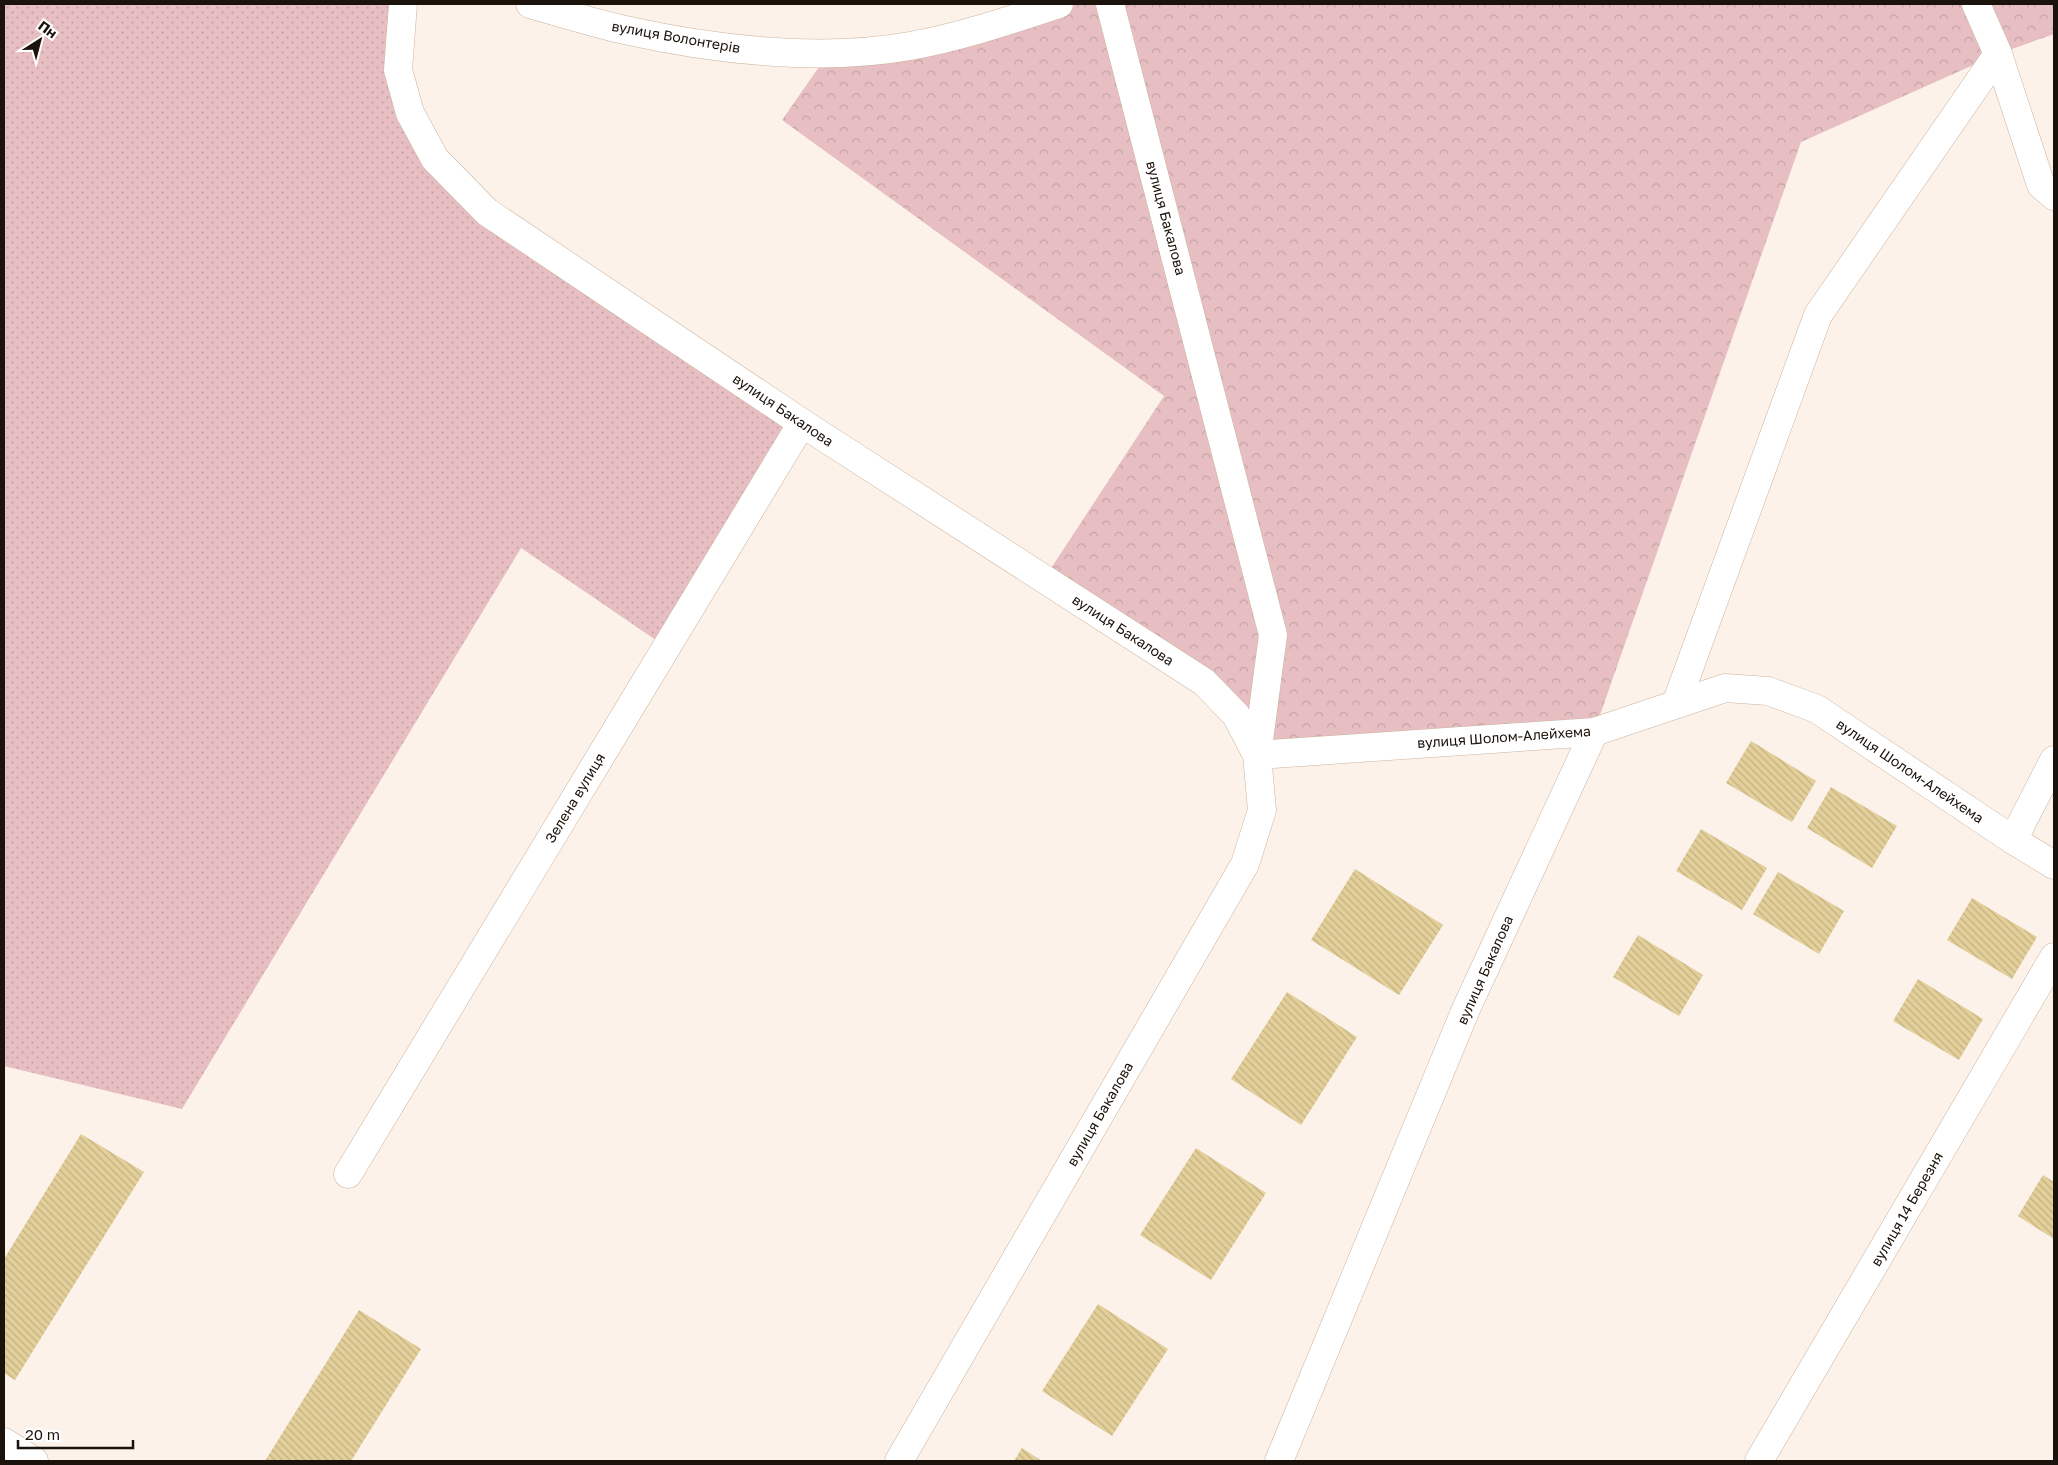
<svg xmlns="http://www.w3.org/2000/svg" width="2058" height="1465" font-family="'Golos Text',sans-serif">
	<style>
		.grass { fill: url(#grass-dots) }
		.forest { fill: url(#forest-crowns) }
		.building { fill: url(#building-back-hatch) }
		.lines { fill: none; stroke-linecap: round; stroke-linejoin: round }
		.minor-casing { stroke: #cbb49f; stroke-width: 29 }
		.primary-casing { stroke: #cbb49f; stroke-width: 29 }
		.minor { stroke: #fff; stroke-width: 28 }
		.primary { stroke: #fff; stroke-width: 28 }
		.labels { text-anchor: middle; stroke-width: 4; stroke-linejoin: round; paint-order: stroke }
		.street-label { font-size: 14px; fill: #1b130b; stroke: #fff }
	</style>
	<defs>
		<pattern id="grass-dots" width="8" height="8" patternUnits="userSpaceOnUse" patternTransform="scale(1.25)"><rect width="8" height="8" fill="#e7bfc2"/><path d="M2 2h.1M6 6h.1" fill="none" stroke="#c6a3a5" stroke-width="1.8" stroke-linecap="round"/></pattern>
		<pattern id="forest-crowns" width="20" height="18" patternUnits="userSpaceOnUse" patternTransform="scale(1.25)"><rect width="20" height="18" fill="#e7bfc2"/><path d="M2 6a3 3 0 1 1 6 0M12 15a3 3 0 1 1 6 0" fill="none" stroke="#c6a3a5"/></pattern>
		<pattern id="building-back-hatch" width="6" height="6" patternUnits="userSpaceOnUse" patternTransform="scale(1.25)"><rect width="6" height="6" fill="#e3cf99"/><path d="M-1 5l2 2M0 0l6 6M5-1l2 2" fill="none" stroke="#c2b182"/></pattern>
	</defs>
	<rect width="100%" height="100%" fill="#fcf2ea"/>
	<!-- grass -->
	<path class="grass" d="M4 4H403L398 70 435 159 802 423 666 647 521 548 182 1109 4 1066Z"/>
	<!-- forest -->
	<path class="forest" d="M1059 4H2054V34L1998 54 1801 142 1594 732 1257 755 1236 715 1044 579 1164 396 782 120 828 54Z"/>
	<!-- building -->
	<path class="building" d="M1751 741 1816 781 1792 822 1726 783Z
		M1831 787 1897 826 1872 868 1807 828Z
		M1701 829 1767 868 1742 910 1676 871Z
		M1355 869 1443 925 1399 995 1311 940Z
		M1778 872 1844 911 1819 954 1753 914Z
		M1972 898 2037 937 2012 979 1947 940Z
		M1638 935 1703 975 1679 1016 1613 977Z
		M1918 979 1983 1019 1959 1060 1893 1021Z
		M1287 992 1357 1037 1301 1125 1231 1079Z
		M81 1134 144 1172 15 1380 4 1373V1259Z
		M1196 1148 1266 1193 1211 1280 1140 1235Z
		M2043 1175 2054 1182V1239L2018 1216Z
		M1098 1304 1168 1349 1112 1436 1042 1391Z
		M359 1310 421 1349 351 1461H265Z
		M1022 1448 1042 1461H1014Z"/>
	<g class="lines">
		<!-- minor casing -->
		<g class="minor-casing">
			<path id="minor" d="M403 4 398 70 410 113 435 159 487 212 802 423 1204 682 1236 715 1257 755 1262 810 1245 864 899 1461
				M1110 4 1273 635 1257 755 1594 732 1725 688 1768 691 1817 709 2013 840 2054 865
				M1976 4 1998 54 2041 185 2054 196
				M1676 704 1818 315 1998 54
				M2013 840 2054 760
				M348 1174 802 423
				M4 1442 34 1461
				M1279 1461 1466 1009 1594 732
				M1759 1461 2054 957"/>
		</g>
		<!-- primary casing -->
		<g class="primary-casing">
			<path id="primary" d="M530 4C562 13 593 23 625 30 714 50 820 62 910 46 961 37 1010 20 1059 4"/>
		</g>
		<!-- minor -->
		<use href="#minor" class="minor"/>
		<!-- primary -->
		<use href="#primary" class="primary"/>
	</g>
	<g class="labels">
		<!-- street labels -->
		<g class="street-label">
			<text transform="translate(676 37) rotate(10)" y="5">вулиця Волонтерів</text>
			<text transform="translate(1166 218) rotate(75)" y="5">вулиця Бакалова</text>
			<text transform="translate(783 410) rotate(34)" y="5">вулиця Бакалова</text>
			<text transform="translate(1123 630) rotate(33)" y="5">вулиця Бакалова</text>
			<text transform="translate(1504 737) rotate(-4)" y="5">вулиця Шолом-Алейхема</text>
			<text transform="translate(1910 771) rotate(34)" y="5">вулиця Шолом-Алейхема</text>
			<text transform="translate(575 798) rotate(-59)" y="5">Зелена вулиця</text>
			<text transform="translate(1485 970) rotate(-66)" y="5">вулиця Бакалова</text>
			<text transform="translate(1100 1114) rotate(-60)" y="5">вулиця Бакалова</text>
			<text transform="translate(1907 1209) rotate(-60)" y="5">вулиця 14 Березня</text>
		</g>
	</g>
	<!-- border -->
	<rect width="2058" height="1465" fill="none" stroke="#1b130b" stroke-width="10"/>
	<!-- north arrow -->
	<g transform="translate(40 40) rotate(36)" stroke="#ffffff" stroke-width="4" paint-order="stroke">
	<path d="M0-4L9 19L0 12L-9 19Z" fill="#1b130b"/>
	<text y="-8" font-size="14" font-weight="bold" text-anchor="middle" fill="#1b130b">Пн</text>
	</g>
	<!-- scale -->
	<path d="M18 1440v8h115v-8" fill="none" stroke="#1b130b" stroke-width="2.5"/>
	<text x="25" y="1440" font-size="15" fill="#1b130b" stroke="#ffffff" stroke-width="4" paint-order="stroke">20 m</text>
</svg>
